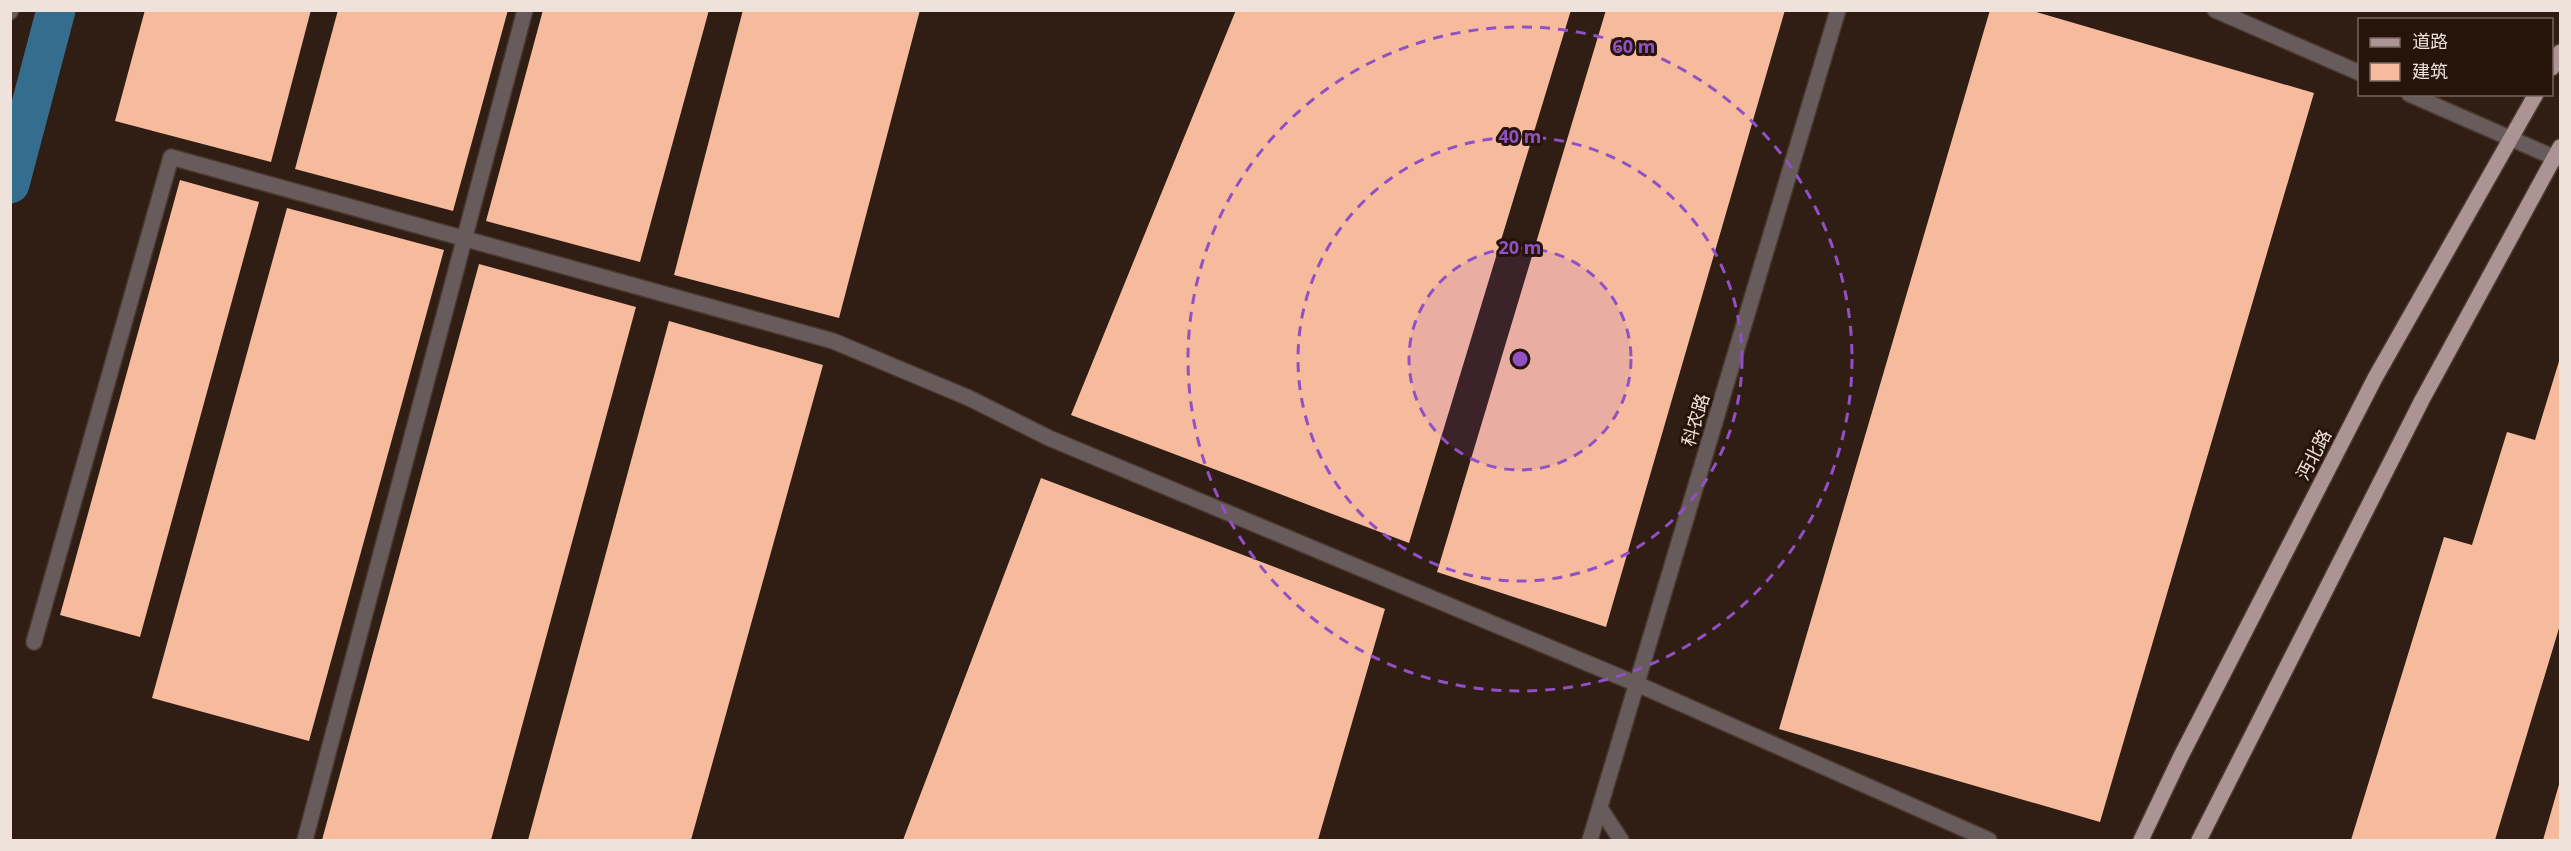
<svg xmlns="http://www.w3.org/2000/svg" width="2571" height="851" font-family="'Noto Sans','Noto Sans SC',sans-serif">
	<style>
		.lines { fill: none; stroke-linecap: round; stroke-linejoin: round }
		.canal { stroke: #356d8f; stroke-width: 39 }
		.building { fill: #f6ba9d }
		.minor-casing { stroke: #4b3930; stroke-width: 18 }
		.major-casing { stroke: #4b3930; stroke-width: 18 }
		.minor { stroke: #675b5b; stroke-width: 15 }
		.major { stroke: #ad9494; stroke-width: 15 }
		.ring { fill: none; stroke: #9250c5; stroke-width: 3; stroke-dasharray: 10 8 }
		.labels { text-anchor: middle; stroke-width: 6; stroke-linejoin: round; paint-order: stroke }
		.street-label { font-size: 18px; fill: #efe2db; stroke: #26140a }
		.centre { fill: #9250c5; stroke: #26140a; stroke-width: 3 }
		.ring-label { font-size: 18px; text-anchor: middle; font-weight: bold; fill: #9250c5; stroke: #26140a; stroke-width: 6; stroke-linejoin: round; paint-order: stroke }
	</style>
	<rect width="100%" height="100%" fill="#301d14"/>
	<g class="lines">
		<!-- canal -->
		<path class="canal" d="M10 184 56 10"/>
	</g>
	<!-- building -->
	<path class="building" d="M145 10H311L271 162 115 121Z
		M338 10H508L453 211 295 169Z
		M543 10H709L640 262 486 221Z
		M743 10H920L839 318 674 275Z
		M1236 10H1571L1409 543 1071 415Z
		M1606 10H1785L1606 627 1437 572Z
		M1990 10H2029L2314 93 2100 822 1779 729Z
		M180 180 259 202 140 637 60 615Z
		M287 208 444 250 309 741 152 698Z
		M479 264 636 307 491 840H322Z
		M669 321 823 365 691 840H528Z
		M2560 358V625L2495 840H2351L2444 537 2472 545 2507 432 2535 440Z
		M1041 478 1385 609 1318 840H903Z
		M2560 781V840H2543Z"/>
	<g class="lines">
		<!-- minor casing -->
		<g class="minor-casing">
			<path id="minor" d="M2215 10 2360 73
				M10 12 11 10
				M2409 94 2560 160
				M34 642 171 157 833 341 969 398 1049 438 1637 684 1989 840
				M1600 808 1621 840
				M305 840 525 10
				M1590 840 1838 10"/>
		</g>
		<!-- major casing -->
		<g class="major-casing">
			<path id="major" d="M2552 68 2560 52
				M2141 840 2180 758 2375 378 2536 94
				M2199 840 2422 400 2560 147"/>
		</g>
		<!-- minor -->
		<use href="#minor" class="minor"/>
		<!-- major -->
		<use href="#major" class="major"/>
	</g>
	<!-- distance rings -->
	<circle cx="1520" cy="359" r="111" fill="#9250c5" fill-opacity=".12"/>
	<g class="ring">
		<circle cx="1520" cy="359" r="111"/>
		<circle cx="1520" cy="359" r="222"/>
		<circle cx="1520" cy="359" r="332"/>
	</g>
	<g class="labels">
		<!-- street labels -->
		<g class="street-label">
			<text transform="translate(1696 420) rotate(-73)" y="6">科农路</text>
			<text transform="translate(2314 455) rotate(-63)" y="6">沔北路</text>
		</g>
	</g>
	<circle cx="1520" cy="359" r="9" class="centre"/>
	<g class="ring-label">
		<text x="1634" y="53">60 m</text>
		<text x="1520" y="143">40 m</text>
		<text x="1520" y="254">20 m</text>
	</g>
	<!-- border -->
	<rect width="2571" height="851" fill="none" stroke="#efe2db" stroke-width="24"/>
	<!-- legend -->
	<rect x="2358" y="18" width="195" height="78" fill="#26140a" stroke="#76665e" stroke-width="1.5"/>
	<rect x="2370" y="38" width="30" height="9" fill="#ad9494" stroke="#76665e" stroke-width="1.5"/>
	<text x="2412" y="48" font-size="18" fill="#efe2db">道路</text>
	<rect x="2370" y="63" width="30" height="18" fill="#f6ba9d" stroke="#76665e" stroke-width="1.5"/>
	<text x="2412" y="78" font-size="18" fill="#efe2db">建筑</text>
</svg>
